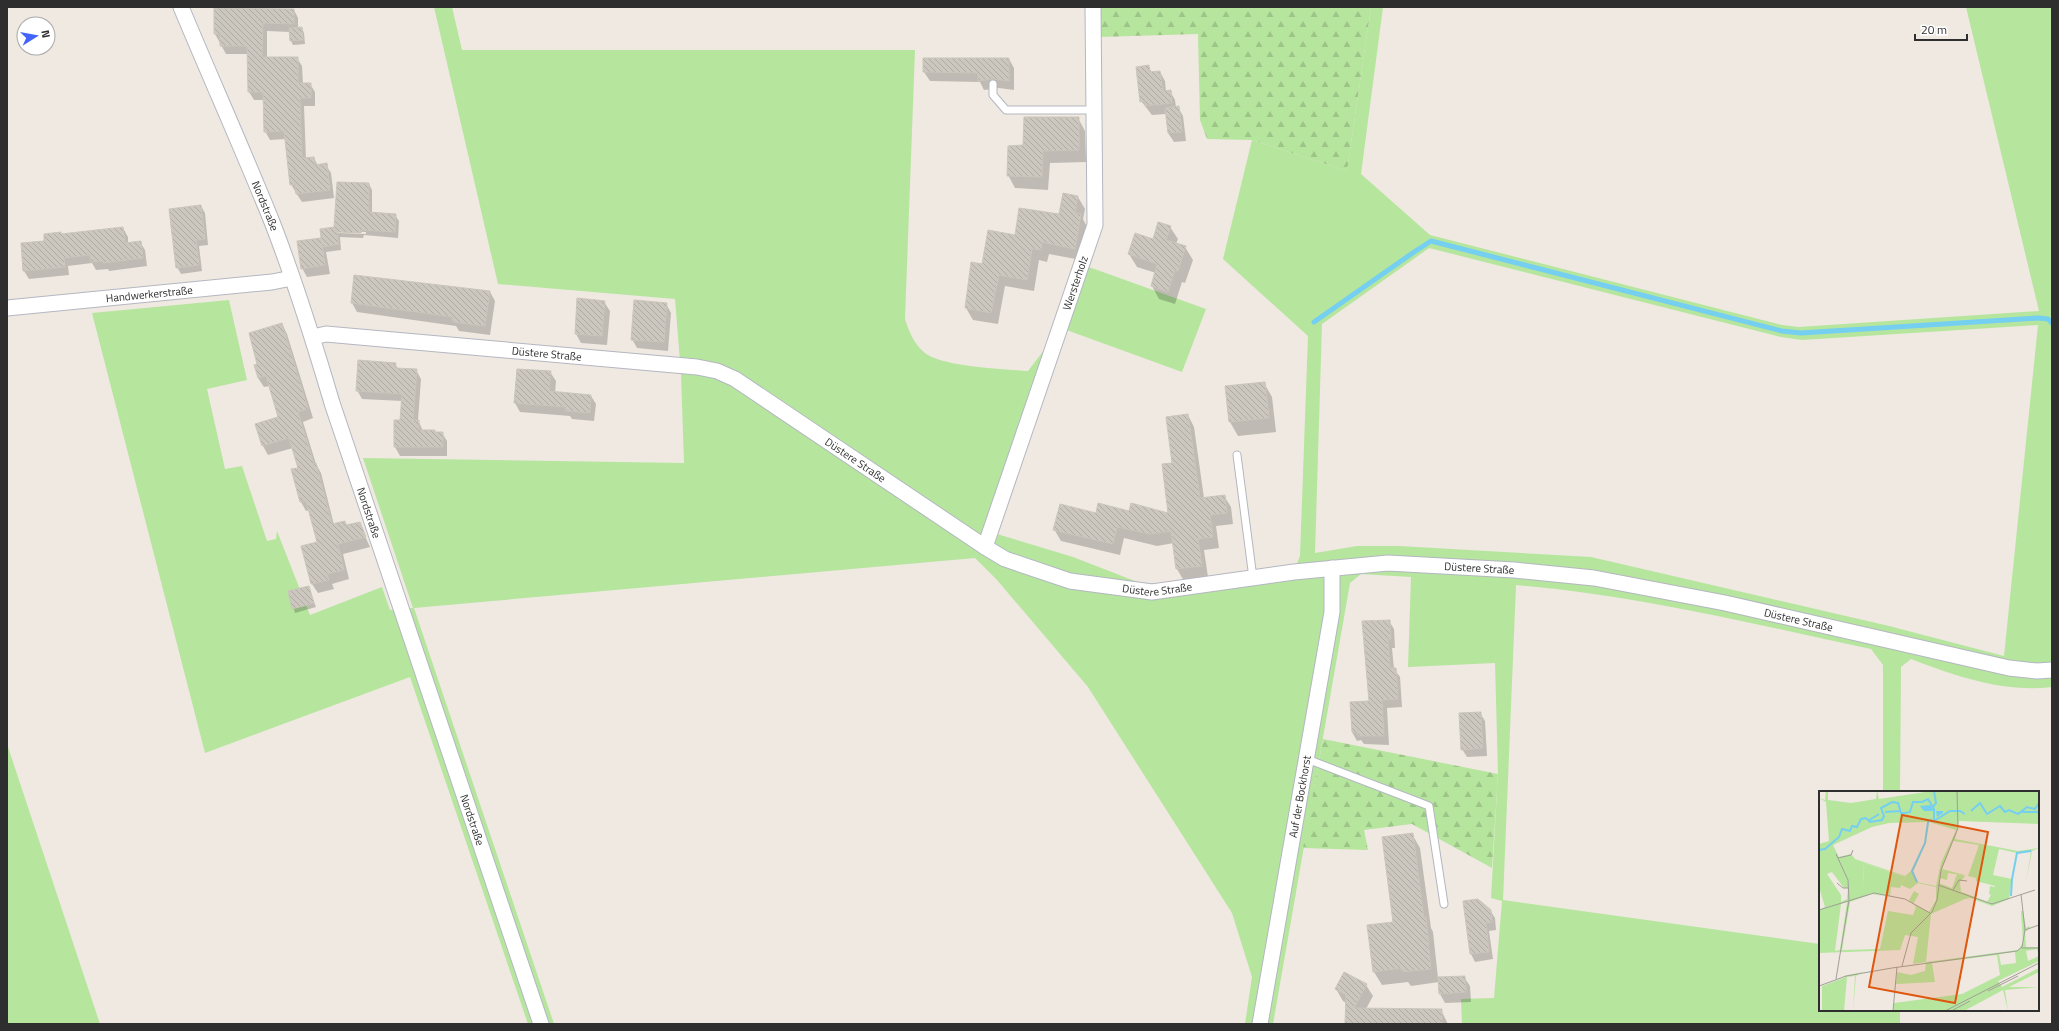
<svg xmlns="http://www.w3.org/2000/svg" width="2059" height="1031" font-family="'Titillium Web',sans-serif">
	<style>
		.grass { fill: #b6e59e; fill-rule: evenodd }
		.forest { fill: url(#forest-firs) }
		.shadow { fill: #0003; fill-rule: evenodd }
		.lines { fill: none; stroke-linecap: round; stroke-linejoin: round }
		.stream { stroke: #75cff0; stroke-width: 5 }
		.building { fill: url(#building-back-hatch); stroke: #cbc5ba }
		.lane-casing { stroke: #b4b7c1; stroke-width: 9 }
		.street-casing { stroke: #b4b7c1; stroke-width: 17 }
		.lane { stroke: #fff; stroke-width: 7 }
		.street { stroke: #fff; stroke-width: 15 }
		.labels { text-anchor: middle; stroke-width: 3; stroke-linejoin: round; paint-order: stroke }
		.street-label { font-size: 11px; fill: #2e2e2e; stroke: #fff }
		.inset-river { fill: none; stroke: #75cff0; stroke-width: 2 }
		.inset-road { fill: none; stroke: #a29e99; stroke-width: 1 }
		.view { fill: #df570e; fill-opacity: 0.15; stroke: #df570e; stroke-width: 2 }
		.inset-edge { fill: none; stroke: #2e2e2e; stroke-width: 2 }
	</style>
	<defs>
		<pattern id="forest-firs" width="22" height="20" patternUnits="userSpaceOnUse"><rect width="22" height="20" fill="#b6e59e"/><path d="M5 1l3.5 6h-7zM16 11l3.5 6h-7z" fill="#9dc588"/></pattern>
		<pattern id="building-back-hatch" width="6" height="6" patternUnits="userSpaceOnUse"><rect width="6" height="6" fill="#cbc7bf"/><path d="M-1 5l2 2M0 0l6 6M5-1l2 2" fill="none" stroke="#afaba4"/></pattern>
	</defs>
	<rect width="100%" height="100%" fill="#efe9e1"/>
	<!-- grass -->
	<path class="grass" d="M434 7H452L462 50H915L905 319C909 332 914 344 925 353 943 367 1004 369 1028 371L1061 328 1086 266 1206 309 1182 372 1061 328 997 534 1073 557 1153 588 1295 568 1300 556 1308 336 1223 259 1252 140 1347 171 1371 7H1383L1361 174 1430 235 1782 325 1799 327 2039 311 1966 7H2052V687C2004 693 1955 676 1911 659L1901 667 1900 792H1883V665L1871 649C1754 624 1636 595 1516 585L1503 900 1820 944V1010H1900V1024H1462L1461 999 1494 998 1502 901 1491 898 1498 773 1495 663 1408 667 1411 577 1361 574 1350 583 1273 1024H1245L1252 977 1232 913 1088 687 997 580 975 558 414 608 554 1024H528L410 677 205 753 92 313 229 300 247 380 207 389 225 469 242 466 267 541 276 539 277 531 310 615 382 587 390 610 413 608 363 458 684 463 681 374 675 299 498 284ZM1429 248 1781 337 1802 340 2038 325 2004 656 1889 626 1591 557 1399 546H1357L1315 553 1322 324Z
		M7 744 100 1024H7Z"/>
	<!-- forest -->
	<path class="forest" d="M1098 7H1371L1347 171 1252 140 1207 139 1200 120 1198 34 1099 37Z
		M1323 739 1498 774 1492 868 1412 824 1364 830 1368 850 1303 848Z"/>
	<!-- shadow -->
	<path class="shadow" d="M215 7 294 10 298 18V28H302L304 33 305 44 293 45 291 41 290 32 267 31V58H297L302 66 303 84H310L315 92V106H304L306 159 314 158 318 166 326 165 331 173 334 198 302 202 296 193 291 184 286 139 270 140 265 131 264 100H254L249 92 248 54H226L215 34Z
		M924 59H1009L1014 68V90L999 88 984 90 980 82 930 81 924 72Z
		M1149 67 1152 73 1160 72 1165 81 1166 92 1170 91 1175 100 1176 107H1178L1183 116 1186 141 1174 142 1168 133 1166 114 1152 115 1141 101Z
		M1078 118 1085 131 1086 162 1050 163 1048 190 1015 188 1008 175 1024 146Z
		M369 184 372 190V214L395 215 399 221 398 238 364 235 363 238 340 237 341 250 326 252 330 274 307 277 302 268 320 239 335 228ZM337 231 366 232V234L337 233Z
		M1063 194 1078 197 1085 209 1083 219 1087 227 1081 260 1049 254 1047 262 1039 260 1034 291 1005 286 998 324 973 320 966 308 983 265 1016 236 1059 215Z
		M201 206 205 213 208 245 199 246 202 271 181 274 177 267Z
		M1170 227 1178 239 1176 244 1185 247 1193 260 1185 283 1182 282 1175 304 1159 299 1152 286 1156 273 1137 267 1129 254 1153 240Z
		M123 228 128 237V243L140 242 145 250 147 266 109 271 108 269 96 270 92 263 68 266 69 275 29 279 24 271 46 242 62 235Z
		M490 292 495 301 490 335 459 331 456 326 357 312 352 303Z
		M604 302 610 311 607 345 581 343 576 334Z
		M666 304 671 313 668 351 637 348 632 339Z
		M282 324 287 334 313 418 303 422 316 464 321 473 334 525 345 522 347 526 359 523 370 547 343 554 349 579 332 584 334 589 318 593 312 584 303 547 318 542 309 510 306 511 301 502 299 468 293 448 268 455 263 446 256 425 280 418 270 386 264 387 258 378 259 364Z
		M395 363 398 369 416 370 421 379 418 420 423 431 442 433 447 441V456H400L395 447V421H401L402 401 362 399 357 390Z
		M550 372 556 381 555 393 591 396 596 404 594 421 572 419 570 416 520 412 515 403Z
		M1264 383 1272 397 1276 432 1238 436 1230 422Z
		M1188 415 1194 427 1204 498 1224 496 1231 507 1233 524 1216 526 1219 548 1204 550 1208 577 1184 581 1177 569 1174 543 1157 546 1124 538 1120 555 1061 541 1054 529 1096 514 1130 512 1169 514 1173 463Z
		M308 587 316 607 295 613 289 592Z
		M1389 621 1394 629 1395 648H1392L1394 669 1400 677 1402 707 1387 708 1389 745 1364 744 1361 740 1357 741 1352 732 1351 703 1370 702Z
		M1480 713 1485 721 1487 756 1467 757 1462 749Z
		M1412 834 1420 848 1431 928 1433 932 1438 978 1464 977 1470 986 1471 1002 1445 1003 1440 994 1439 982 1411 986 1408 982 1382 985 1374 972 1394 923Z
		M1464 902 1490 910 1495 918 1496 930 1489 931 1493 959 1475 962 1471 954Z
		M1366 985 1373 996 1366 1009 1441 1010 1448 1024H1346V1003L1343 1001 1336 989Z"/>
	<g class="lines">
		<!-- stream -->
		<path class="stream" d="M1314 322 1414 252 1431 241 1782 331 1801 333 2038 318 2048 319 2052 323"/>
	</g>
	<!-- building -->
	<path class="building" d="M214 8 294 9V24L263 23 262 57H298V83H311V98H300L302 158 314 157 315 165 327 163 330 190 296 194 295 184 290 185 284 131 264 132 263 92H248L247 46H220V34H214Z
		M302 27 303 40 290 41 289 28Z
		M923 58H1009V81L993 79 978 81V73L923 72Z
		M1149 65 1150 72 1160 71 1163 91 1171 90 1172 103 1145 106V101L1140 102 1136 67Z
		M1179 106 1182 132 1168 133 1165 108Z
		M1024 117H1079V150L1043 151 1042 177 1007 176 1008 146 1023 145Z
		M337 182 369 183V212L396 214 395 232 361 230V233L337 232 339 244 322 247 320 229 334 227Z
		M1063 193 1078 196 1075 213 1081 214 1075 249 1042 242 1041 250 1032 249 1027 280 999 275 991 313 965 308 971 262 982 264 988 230 1015 235 1019 208 1059 214Z
		M201 205 205 239 196 240 199 265 176 268 169 209Z
		M1158 222 1171 226 1166 240 1186 246 1178 271 1175 270 1168 292 1151 286 1157 264 1128 254 1135 233 1153 239Z
		M123 227 125 243 141 241 143 258 103 263V261L91 262 90 255 64 258 65 267 23 271 21 243 44 241V234L61 232V234Z
		M321 238 325 265 301 269 297 241Z
		M354 275 490 291 485 326 452 322 453 317 351 303Z
		M577 298 605 301 602 336 575 334Z
		M634 300 667 303 664 342 631 340Z
		M282 323 308 409 298 412 314 464 316 463 332 524 345 521 346 525 360 522 366 537 338 544 344 570 327 574 329 580 311 584 301 546 317 542 306 501 300 502 291 469 298 468 289 438 262 446 255 424 278 417 266 376 258 378 254 365 257 364 249 333Z
		M358 360 396 363 395 368 417 369 413 420H419V430H435V432H443V447H394V420H400L402 394 356 391Z
		M517 369 551 371 549 391 591 395 590 413 565 411 566 407 514 403Z
		M1265 382 1269 418 1229 422 1225 386Z
		M1188 414 1200 498 1225 495 1227 513 1210 515 1213 537 1198 539 1202 566 1176 569 1171 531 1150 534 1117 527 1113 544 1053 530 1060 504 1096 513 1098 503 1129 511 1131 503 1168 513 1162 464 1172 463 1166 417Z
		M309 586 314 603 292 609 288 591Z
		M1390 620 1391 639H1388L1390 668H1396L1398 699 1382 700 1384 736H1358L1357 732H1352L1350 702 1369 701 1362 621Z
		M1481 712 1483 748 1461 750 1459 713Z
		M1413 833 1424 918 1426 917 1431 969 1402 972 1401 968 1373 972 1367 925 1393 922 1382 837Z
		M1478 899 1491 910 1492 922 1486 923 1489 952 1470 954 1463 901Z
		M1344 972 1367 984 1354 1008 1442 1009V1024H1345L1346 995 1335 989Z
		M1465 976 1466 992 1439 994 1438 977Z"/>
	<g class="lines">
		<!-- lane casing -->
		<g class="lane-casing">
			<path id="lane" d="M993 84V95L1006 110H1093
				M1237 455 1253 578
				M1307 759 1429 806 1444 904"/>
		</g>
		<!-- street casing -->
		<g class="street-casing">
			<g id="street">
				<path id="s1" d="M181 7C211 79 243 150 272 222 295 281 314 342 332 403L541 1024"/>
				<path id="s2" d="M7 308 272 282 292 278"/>
				<path id="s3" d="M313 337 326 334 697 367 717 371 735 379 985 547 1005 559 1070 581 1152 592 1294 572 1388 563 1514 570 1594 578 1725 603 2009 668 2037 671 2052 670"/>
				<path id="s4" d="M985 547 1095 225 1093 7"/>
				<path id="s5" d="M1260 1024 1332 612V568"/>
			</g>
		</g>
		<!-- lane -->
		<use href="#lane" class="lane"/>
		<!-- street -->
		<use href="#street" class="street"/>
	</g>
	<g class="labels">
		<!-- street labels -->
		<g class="street-label">
			<text dy="4" stroke="none"><textPath href="#s1" startOffset="216">Nordstraße</textPath></text>
			<text dy="4" stroke="none"><textPath href="#s4" startOffset="279">Wersterholz</textPath></text>
			<text dy="4" stroke="none"><textPath href="#s2" startOffset="143">Handwerkerstraße</textPath></text>
			<text dy="4" stroke="none"><textPath href="#s3" startOffset="235">Düstere Straße</textPath></text>
			<text dy="4" stroke="none"><textPath href="#s3" startOffset="571">Düstere Straße</textPath></text>
			<text dy="4" stroke="none"><textPath href="#s1" startOffset="540">Nordstraße</textPath></text>
			<text dy="4" stroke="none"><textPath href="#s3" startOffset="1231">Düstere Straße</textPath></text>
			<text dy="4" stroke="none"><textPath href="#s3" startOffset="907">Düstere Straße</textPath></text>
			<text dy="4" stroke="none"><textPath href="#s3" startOffset="1555">Düstere Straße</textPath></text>
			<text dy="4" stroke="none"><textPath href="#s5" startOffset="231">Auf der Bockhorst</textPath></text>
			<text dy="4" stroke="none"><textPath href="#s1" startOffset="864">Nordstraße</textPath></text>
		</g>
	</g>
	<!-- overview -->
	<g transform="translate(1819 791)">
		<rect width="220" height="220" fill="#efe9e1"/>
		<path d="M7 0H9V9L32 12 57 8 58 0 60 8 113 0H220V33L140 30 136 48 199 60 220 57 213 60 207 91 212 60 198 62 180 58 174 84 193 88 190 108 173 115 151 107 146 108 112 123 107 171 199 159 204 152 202 120H204L207 137 210 135 211 137 206 141 207 156H220V170L179 190 183 196 220 177V181L190 196H220L186 199 189 220 184 199 145 220H74L75 212 143 203 181 184 178 164 113 172 116 191 77 193 78 181 92 184 106 180 107 171 94 173 99 146 86 144 81 159 0 162V119L6 116 0 96V53L10 50 7 11 0 7 6 9ZM109 31 106 52 92 80 86 85 36 68 32 63 20 66 14 54 53 36 70 32ZM110 31 137 39 122 72 117 95 98 91 94 81 107 51ZM134 50 160 54 149 85 123 78ZM45 72 86 86 82 94 91 98 99 92 117 96V109L110 121 94 113 100 103 95 100 90 109 97 116 94 124 69 120 61 158 23 159 31 111 53 103 71 106 53 102 48 104 47 94 44 93ZM13 81 25 97H29L28 108 22 111V104L8 83ZM129 82 149 85 157 87V90L176 95 171 112 120 92 121 87 128 89ZM28 111 21 159 16 160 22 113ZM218 158 220 165 209 170 207 160ZM196 161 197 172 182 174 180 163ZM44 181 37 185 34 220 36 185 28 186 25 220H3V195L27 186 25 185Z" fill="#b6e59e" fill-rule="evenodd"/>
		<path d="M45 72 86 86 81 97 72 96 71 105 55 102 47 104V94L44 93ZM138 83 146 85 141 91 142 101 133 97ZM171 95 179 97 176 112 168 111 172 104 170 103Z" fill="#b6e59e"/>
		<path d="M111 14 115 20H124V22L118 26 117 20H105L101 15Z" fill="#75cff0"/>
		<path class="inset-river" d="M114 16 117 12 115 0M152 20 161 12 168 23 181 15 186 21 190 19 199 23 208 16 216 18 220 12M66 21 81 20M203 21H219M49 30 60 23M0 59 6 58 20 46 23 38 31 40 33 35 38 36 42 28 47 27 51 31 63 29 65 25 62 17 73 11 79 12 82 22H86L91 21 94 11H103L109 8 115 18V30L131 20H141L146 23M98 91 93 80 106 52 109 31 113 28M192 105 193 88 198 62 212 60"/>
		<path class="inset-road" d="M19 67 32 64 34 59M18 92 24 97H30M119 94 173 113 216 99M134 99 140 89 148 90M202 103 206 139M0 119 55 102 86 108 111 122M203 157H220M83 175 92 142 113 121 118 109 122 79 139 37 138 0M17 188 30 109 29 89 17 63M0 195 27 185 73 177 198 160 203 156 206 139 220 134M169 200 199 185M134 219 151 210M74 220 78 176M126 220 220 172"/>
		<path class="view" d="M83 24 169 41 136 212 50 196Z"/>
		<rect width="220" height="220" class="inset-edge"/>
	</g>
	<!-- border -->
	<rect width="2059" height="1031" fill="none" stroke="#2e2e2e" stroke-width="16"/>
	<!-- north arrow -->
	<g transform="translate(36 36) rotate(79)"><circle r="19" fill="#ffffff" stroke="#ababab"/>
	<path d="M0-3L7 15L0 10L-7 15Z" fill="#4264fb"/>
	<text y="-6" font-size="11" font-weight="bold" text-anchor="middle" fill="#2e2e2e">N</text>
	</g>
	<!-- scale -->
	<path d="M1915 34v6h52v-6" fill="none" stroke="#2e2e2e" stroke-width="2"/>
	<text x="1921" y="34" font-size="12" fill="#2e2e2e" stroke="#ffffff" stroke-width="3" paint-order="stroke">20 m</text>
</svg>
